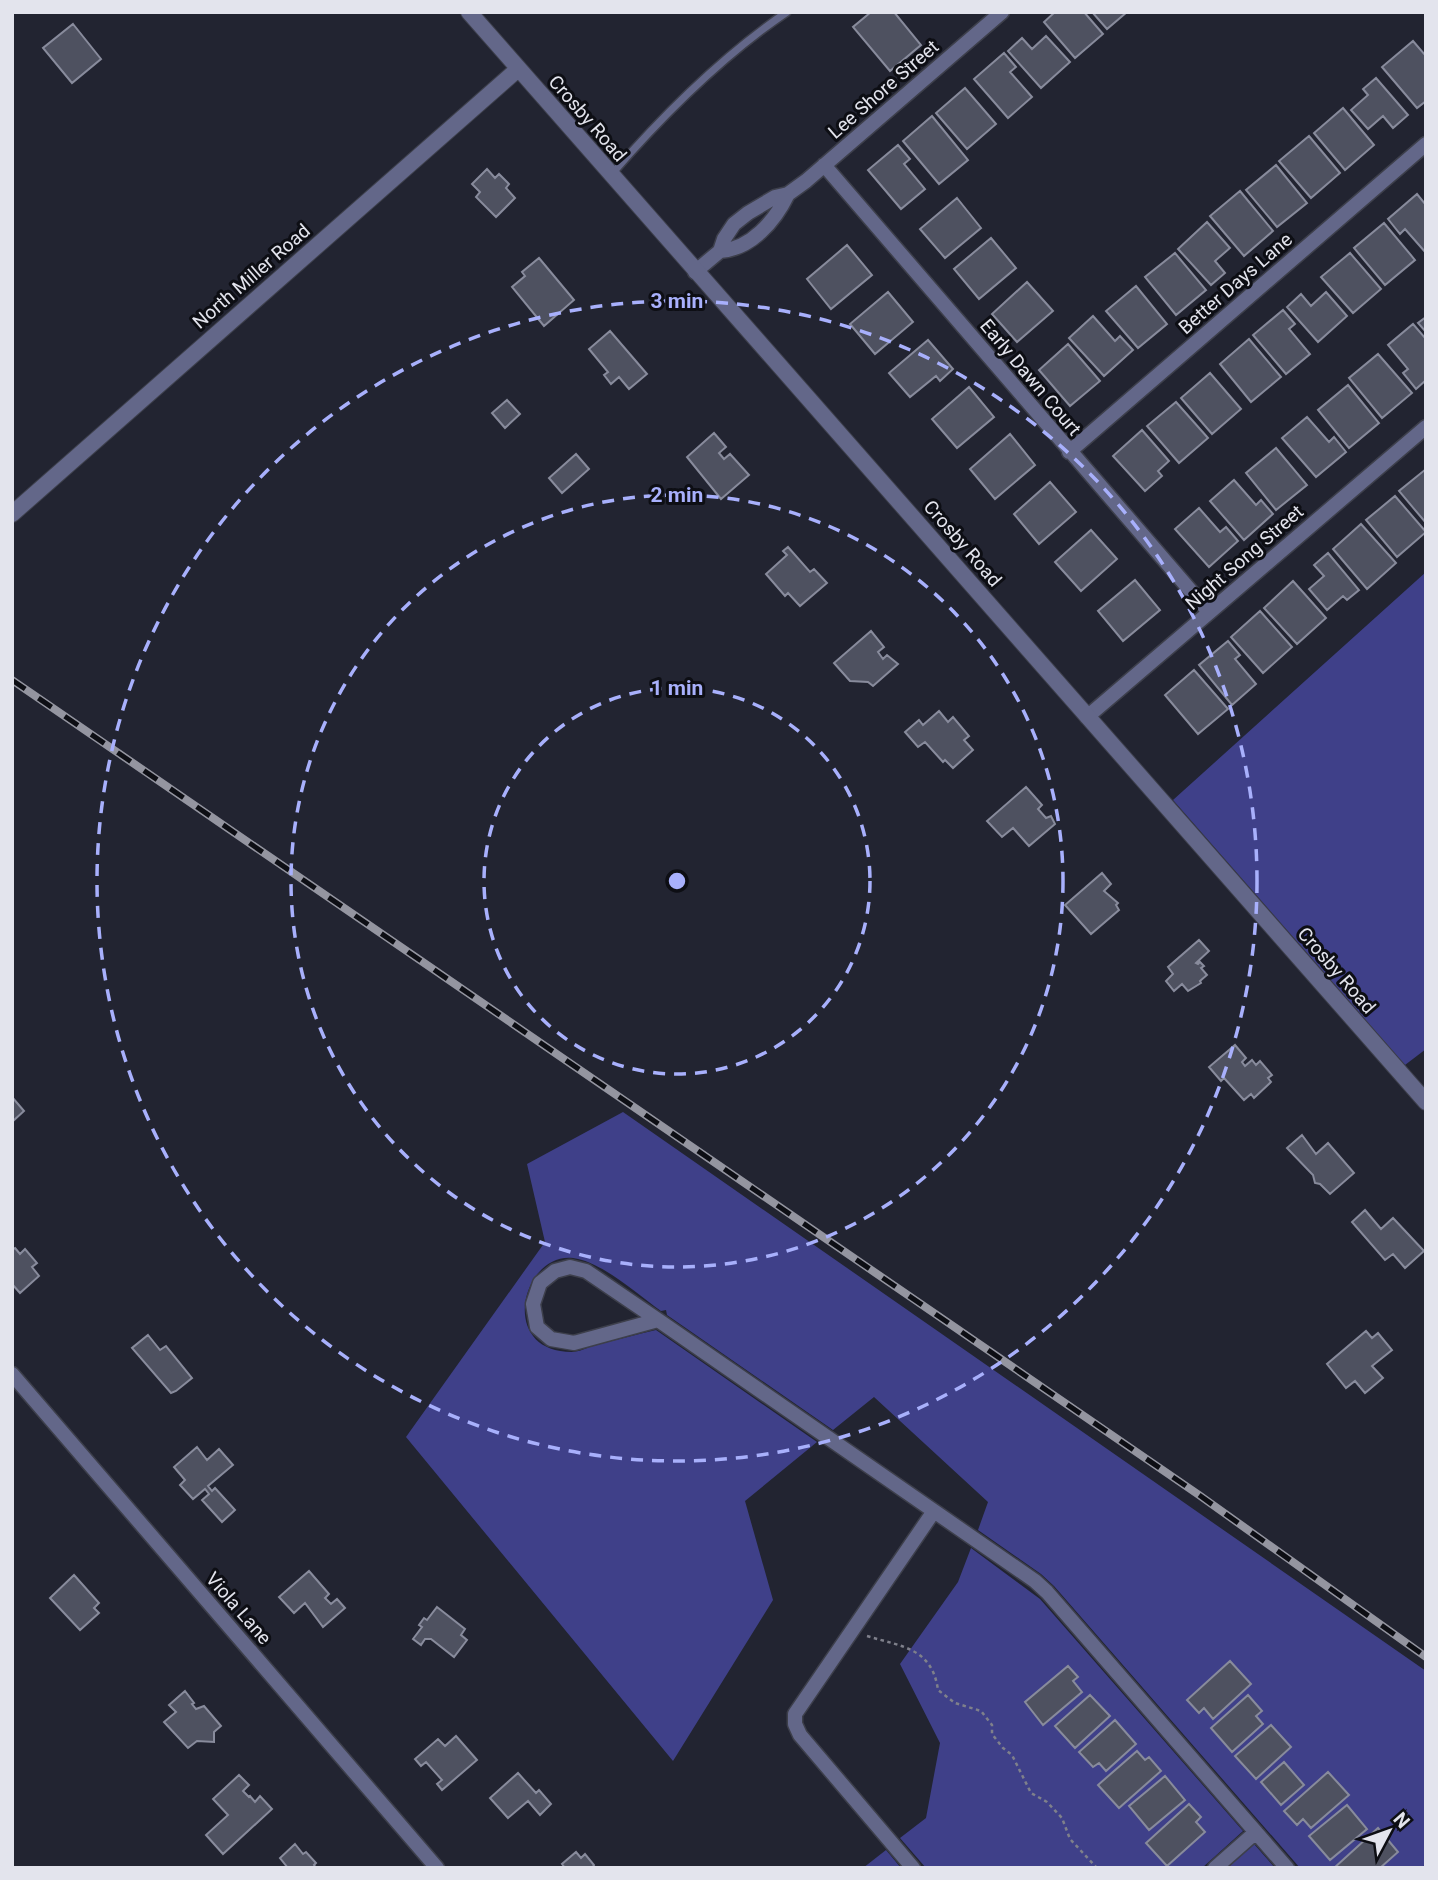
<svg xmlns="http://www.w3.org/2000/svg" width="1438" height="1880" font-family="Roboto,sans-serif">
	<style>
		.forest { fill: #3f4089 }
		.building { fill: #4e5160; stroke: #888b9c; stroke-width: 2 }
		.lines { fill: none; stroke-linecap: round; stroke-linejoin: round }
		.service-casing { stroke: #3d3f4b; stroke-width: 10 }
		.minor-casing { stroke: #3d3f4b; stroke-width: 17 }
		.tertiary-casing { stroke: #3d3f4b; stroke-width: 18 }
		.path { stroke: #7f808b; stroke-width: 2.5; stroke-dasharray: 3.5 3.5; stroke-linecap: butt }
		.service { stroke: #636789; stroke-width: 7 }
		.minor { stroke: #636789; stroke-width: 14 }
		.tertiary { stroke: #636789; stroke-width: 16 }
		.rail-casing { stroke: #9495a0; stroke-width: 8 }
		.rail { stroke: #0d0e14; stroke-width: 5; stroke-dasharray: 16; stroke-linecap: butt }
		.ring { fill: none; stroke: #a8b0fc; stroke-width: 3.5; stroke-dasharray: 12 9 }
		.labels { text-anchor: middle; stroke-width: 6; stroke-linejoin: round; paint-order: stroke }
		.street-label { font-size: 19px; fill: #e3e4ed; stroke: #0d0e14 }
		.centre { fill: #a8b0fc; stroke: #0d0e14; stroke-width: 3.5 }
		.ring-label { font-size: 21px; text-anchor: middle; font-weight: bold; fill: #a8b0fc; stroke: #0d0e14; stroke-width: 6; stroke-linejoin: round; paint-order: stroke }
	</style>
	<rect width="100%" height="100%" fill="#222431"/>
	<!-- forest -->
	<path class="forest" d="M1426 572V1049L1405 1065 1173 800Z
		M623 1112 1426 1671V1864L1421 1868H1300L1054 1586 1041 1574 978 1530 988 1502 874 1397 833 1430 667 1315 666 1310 661 1311C638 1295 601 1261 573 1258 522 1252 497 1352 572 1352 579 1352 586 1348 593 1346 614 1340 635 1335 656 1330L817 1442 745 1501 773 1600 673 1761 406 1437 545 1242 527 1164Z
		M971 1548 1040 1599 1243 1831 1202 1868H926L900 1838 926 1818 940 1743 900 1664 958 1582Z
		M1254 1844 1275 1868H1227Z
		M886 1850 901 1868H863Z"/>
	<!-- building -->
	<path class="building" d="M871 12H894L921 45 890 71 853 27Z
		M1055 12H1084L1103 34 1075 58 1044 22Z
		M1092 12H1127L1107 29Z
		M73 24 101 59 72 83 43 48Z
		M1046 36 1070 62 1041 88 1008 51 1022 38 1032 49Z
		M1413 41 1426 56V101L1417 108 1382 67Z
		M1004 53 1016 67 1010 72 1032 97 1008 118 974 79Z
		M1376 78 1408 115 1393 128 1383 116 1368 129 1351 110 1368 95 1363 89Z
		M965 88 996 124 967 149 936 113Z
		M1343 108 1374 145 1345 170 1314 133Z
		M932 116 968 160 939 184 903 141Z
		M1309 136 1340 173 1311 198 1279 161Z
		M898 145 910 159 904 164 925 189 901 209 868 170Z
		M1276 165 1307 203 1277 227 1246 190Z
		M487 169 495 178 499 174 509 184 506 188 515 198 496 217 476 197 480 192 472 184Z
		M1240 191 1273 231 1244 256 1210 216Z
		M1417 194 1426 205V253L1405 229 1400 234 1388 219Z
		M957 198 981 228 945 258 920 229Z
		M1207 222 1230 248 1215 261 1225 273 1211 285 1178 249Z
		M1384 223 1415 260 1385 285 1354 248Z
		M991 238 1016 268 979 299 954 269Z
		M847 245 872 275 831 309 807 279Z
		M1175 253 1206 290 1176 315 1145 277Z
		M1350 253 1381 289 1353 313 1321 277Z
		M539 258 574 300 544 326 512 287 525 276 522 272Z
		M1027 282 1053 311 1017 342 992 314Z
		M1136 286 1167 324 1138 348 1106 311Z
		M888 292 913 322 875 354 850 324Z
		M1326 292 1347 316 1318 342 1287 307 1301 294 1311 306Z
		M1283 310 1295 324 1289 329 1310 354 1286 374 1253 335Z
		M1093 316 1115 341 1120 336 1133 350 1104 376 1069 338Z
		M1426 317V332L1418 323Z
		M1413 324 1426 339V380L1416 389 1403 373 1408 369 1388 345Z
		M610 331 647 374 629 389 619 377 611 384 604 375 608 372 589 349Z
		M1249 339 1281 377 1251 402 1220 364Z
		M928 340 953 369 940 381 936 376 910 397 889 373Z
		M1068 344 1100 381 1070 406 1039 370Z
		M1378 354 1412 393 1382 418 1349 378Z
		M1210 373 1241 409 1212 434 1181 398Z
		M1348 385 1379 423 1349 448 1318 410Z
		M969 387 994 417 957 448 932 419Z
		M507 400 520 414 505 428 492 413Z
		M1176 402 1208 438 1179 463 1147 426Z
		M1307 417 1329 442 1334 437 1346 452 1316 477 1282 438Z
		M1142 430 1169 461 1158 471 1162 476 1145 491 1113 456Z
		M714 433 726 447 719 453 724 459 730 454 749 475 721 499 687 457Z
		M1010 434 1035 465 995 499 970 469Z
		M1276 448 1307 485 1276 510 1246 473Z
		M576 454 589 469 562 493 549 478Z
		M1426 469V523L1399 491Z
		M1234 480 1256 505 1261 500 1273 514 1244 540 1210 501Z
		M1050 482 1076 512 1039 544 1014 514Z
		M1395 496 1426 532 1397 557 1366 520Z
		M1199 508 1220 532 1226 527 1238 541 1209 567 1175 529Z
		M1361 524 1396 563 1367 589 1333 549Z
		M1091 530 1117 559 1081 591 1055 562Z
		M788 547 810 572 814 569 827 583 800 606 788 593 785 596 766 574 787 555 783 551Z
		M1328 553 1359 590 1347 600 1343 596 1327 610 1309 589 1324 576 1314 565Z
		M1135 580 1160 610 1123 641 1098 611Z
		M1293 581 1326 618 1297 644 1264 608Z
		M1260 611 1292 647 1263 673 1231 637Z
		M871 631 884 647 878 652 883 659 887 655 898 664 873 686 868 682 850 681 834 663Z
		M1228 641 1240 655 1235 659 1256 684 1232 705 1199 665Z
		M1194 670 1228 709 1198 734 1165 695Z
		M939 711 948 722 953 717 969 736 964 740 973 750 953 768 945 760 943 762 925 742 918 747 905 732 919 720 923 725Z
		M1026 787 1042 805 1038 809 1046 818 1051 816 1055 824 1029 846 1013 828 1002 837 987 821Z
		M1102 873 1111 884 1104 891 1118 903 1116 905 1119 910 1091 934 1065 905Z
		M1199 940 1209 951 1196 963 1198 964 1200 962 1204 966 1201 968 1207 975 1200 981 1201 983 1188 991 1182 984 1174 991 1166 981 1173 974 1168 967Z
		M1235 1045 1246 1058 1242 1062 1245 1066 1252 1060 1256 1065 1260 1061 1272 1075 1268 1078 1271 1082 1254 1098 1251 1094 1244 1100 1224 1078 1221 1081 1209 1067Z
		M12 1097 24 1111 13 1121 12 1120Z
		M1302 1135 1316 1154 1328 1143 1354 1173 1330 1194 1320 1184 1315 1183 1313 1175 1287 1148Z
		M1365 1210 1381 1229 1393 1218 1424 1251 1405 1268 1393 1254 1385 1260 1352 1222Z
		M15 1248 20 1254 25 1249 37 1263 32 1267 39 1276 20 1293 12 1284V1250Z
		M1366 1331 1372 1338 1378 1333 1392 1350 1372 1366 1383 1378 1365 1393 1355 1381 1346 1388 1327 1364Z
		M148 1335 160 1350 166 1346 192 1378 176 1391 171 1393 132 1348Z
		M197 1447 207 1460 219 1449 233 1465 208 1486 212 1491 215 1488 235 1510 222 1522 202 1500 209 1494 205 1489 193 1499 180 1485 185 1480 174 1467Z
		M309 1571 329 1594 325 1598 331 1604 337 1599 345 1608 323 1627 305 1603 294 1613 279 1597Z
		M74 1575 99 1603 94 1608 99 1613 80 1630 50 1598Z
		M437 1607 465 1629 461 1635 467 1640 454 1657 431 1639H425L421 1645 413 1639 422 1627 419 1625 424 1618 427 1620Z
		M1230 1661 1251 1684 1213 1719 1204 1708 1199 1713 1187 1700Z
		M1068 1666 1078 1677 1073 1681 1082 1692 1043 1725 1025 1702Z
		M185 1691 194 1703 192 1704 196 1709 204 1706 221 1726 214 1732V1742L197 1741 188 1748 164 1722 176 1712 169 1705Z
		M1090 1695 1110 1716 1075 1748 1055 1726Z
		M1248 1695 1262 1711 1256 1716 1263 1724 1232 1752 1211 1728Z
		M1115 1720 1136 1744 1106 1771 1099 1763 1093 1767 1079 1752Z
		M1271 1725 1291 1747 1256 1779 1235 1756Z
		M456 1736 477 1760 442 1790 437 1784 442 1780 426 1762 421 1766 415 1759 438 1739 445 1746Z
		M1137 1751 1145 1760 1149 1757 1161 1771 1119 1808 1098 1785Z
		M1284 1762 1304 1785 1281 1805 1261 1782Z
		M1328 1772 1349 1795 1311 1828 1303 1819 1297 1825 1284 1811Z
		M518 1773 536 1793 539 1790 551 1804 540 1815 528 1801 508 1818 490 1798Z
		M239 1775 249 1785 243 1791 249 1797 250 1796 255 1802 260 1796 272 1809 223 1854 206 1835 228 1815 213 1799Z
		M1165 1776 1185 1800 1149 1830 1129 1806Z
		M1189 1804 1201 1817 1196 1822 1205 1832 1167 1866 1146 1843Z
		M1347 1805 1367 1829 1330 1860 1309 1836Z
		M1378 1828 1398 1852 1380 1868H1334Z
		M295 1844 303 1854 306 1852 316 1863 314 1865 316 1868H288L280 1858Z
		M576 1852 581 1858 585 1854 594 1865 592 1868H565L562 1864Z"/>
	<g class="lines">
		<!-- service casing -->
		<g class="service-casing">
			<path id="service" d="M611 175C663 115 721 57 787 12"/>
		</g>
		<!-- minor casing -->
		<g class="minor-casing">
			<path id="minor" d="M824 165 1209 612
				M720 251C751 249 775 221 788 194
				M695 272 720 251 724 239 734 224 748 213 775 197 788 194 806 181 1002 12
				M1069 452 1426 144
				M1087 717 1426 427
				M658 1320 574 1343 551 1339 537 1327 533 1304 540 1283 555 1271 570 1267 586 1271 658 1320 1035 1581 1047 1592 1287 1868
				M12 1374 437 1868
				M913 1868 800 1735 795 1724V1714L934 1511
				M1215 1868 1256 1832"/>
		</g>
		<!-- tertiary casing -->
		<g class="tertiary-casing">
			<path id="tertiary" d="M469 12 1426 1102
				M12 514 518 69"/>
		</g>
		<!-- path -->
		<path class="path" d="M867 1636C903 1647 932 1648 938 1690L955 1703 981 1711 992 1725V1734L1003 1748 1012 1755 1031 1793 1047 1802 1062 1818 1070 1839 1097 1868"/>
		<!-- service -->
		<use href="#service" class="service"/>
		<!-- minor -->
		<use href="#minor" class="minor"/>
		<!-- tertiary -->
		<use href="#tertiary" class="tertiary"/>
		<!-- rail casing -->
		<g class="rail-casing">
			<path id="rail" d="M12 680 1199 1495 1426 1657"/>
		</g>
		<!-- rail -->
		<use href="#rail" class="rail"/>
	</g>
	<!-- distance rings -->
	<g class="ring">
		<circle cx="677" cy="881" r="193"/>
		<circle cx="677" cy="881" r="386"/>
		<circle cx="677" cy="881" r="580"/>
	</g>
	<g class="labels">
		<!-- street labels -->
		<g class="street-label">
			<text transform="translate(883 89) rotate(-41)" y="7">Lee Shore Street</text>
			<text transform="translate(588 118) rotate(49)" y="7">Crosby Road</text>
			<text transform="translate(251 276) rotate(-41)" y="7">North Miller Road</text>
			<text transform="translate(1235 283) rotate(-41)" y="7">Better Days Lane</text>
			<text transform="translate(1031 377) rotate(50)" y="7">Early Dawn Court</text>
			<text transform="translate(963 543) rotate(49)" y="7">Crosby Road</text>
			<text transform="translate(1244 557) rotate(-41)" y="7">Night Song Street</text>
			<text transform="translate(1337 970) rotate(49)" y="7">Crosby Road</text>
			<text transform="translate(239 1608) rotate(49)" y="7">Viola Lane</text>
		</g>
	</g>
	<circle cx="677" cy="881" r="10" class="centre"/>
	<g class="ring-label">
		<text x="677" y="308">3 min</text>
		<text x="677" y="502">2 min</text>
		<text x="677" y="695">1 min</text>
	</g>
	<!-- border -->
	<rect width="1438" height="1880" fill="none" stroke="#e3e4ed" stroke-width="28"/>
	<!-- north arrow -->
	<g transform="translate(1389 1831) rotate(49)" stroke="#0d0e14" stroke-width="5" paint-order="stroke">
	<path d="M0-5L12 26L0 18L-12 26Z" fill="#e3e4ed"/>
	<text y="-10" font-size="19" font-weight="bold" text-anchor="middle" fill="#e3e4ed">N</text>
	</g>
</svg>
